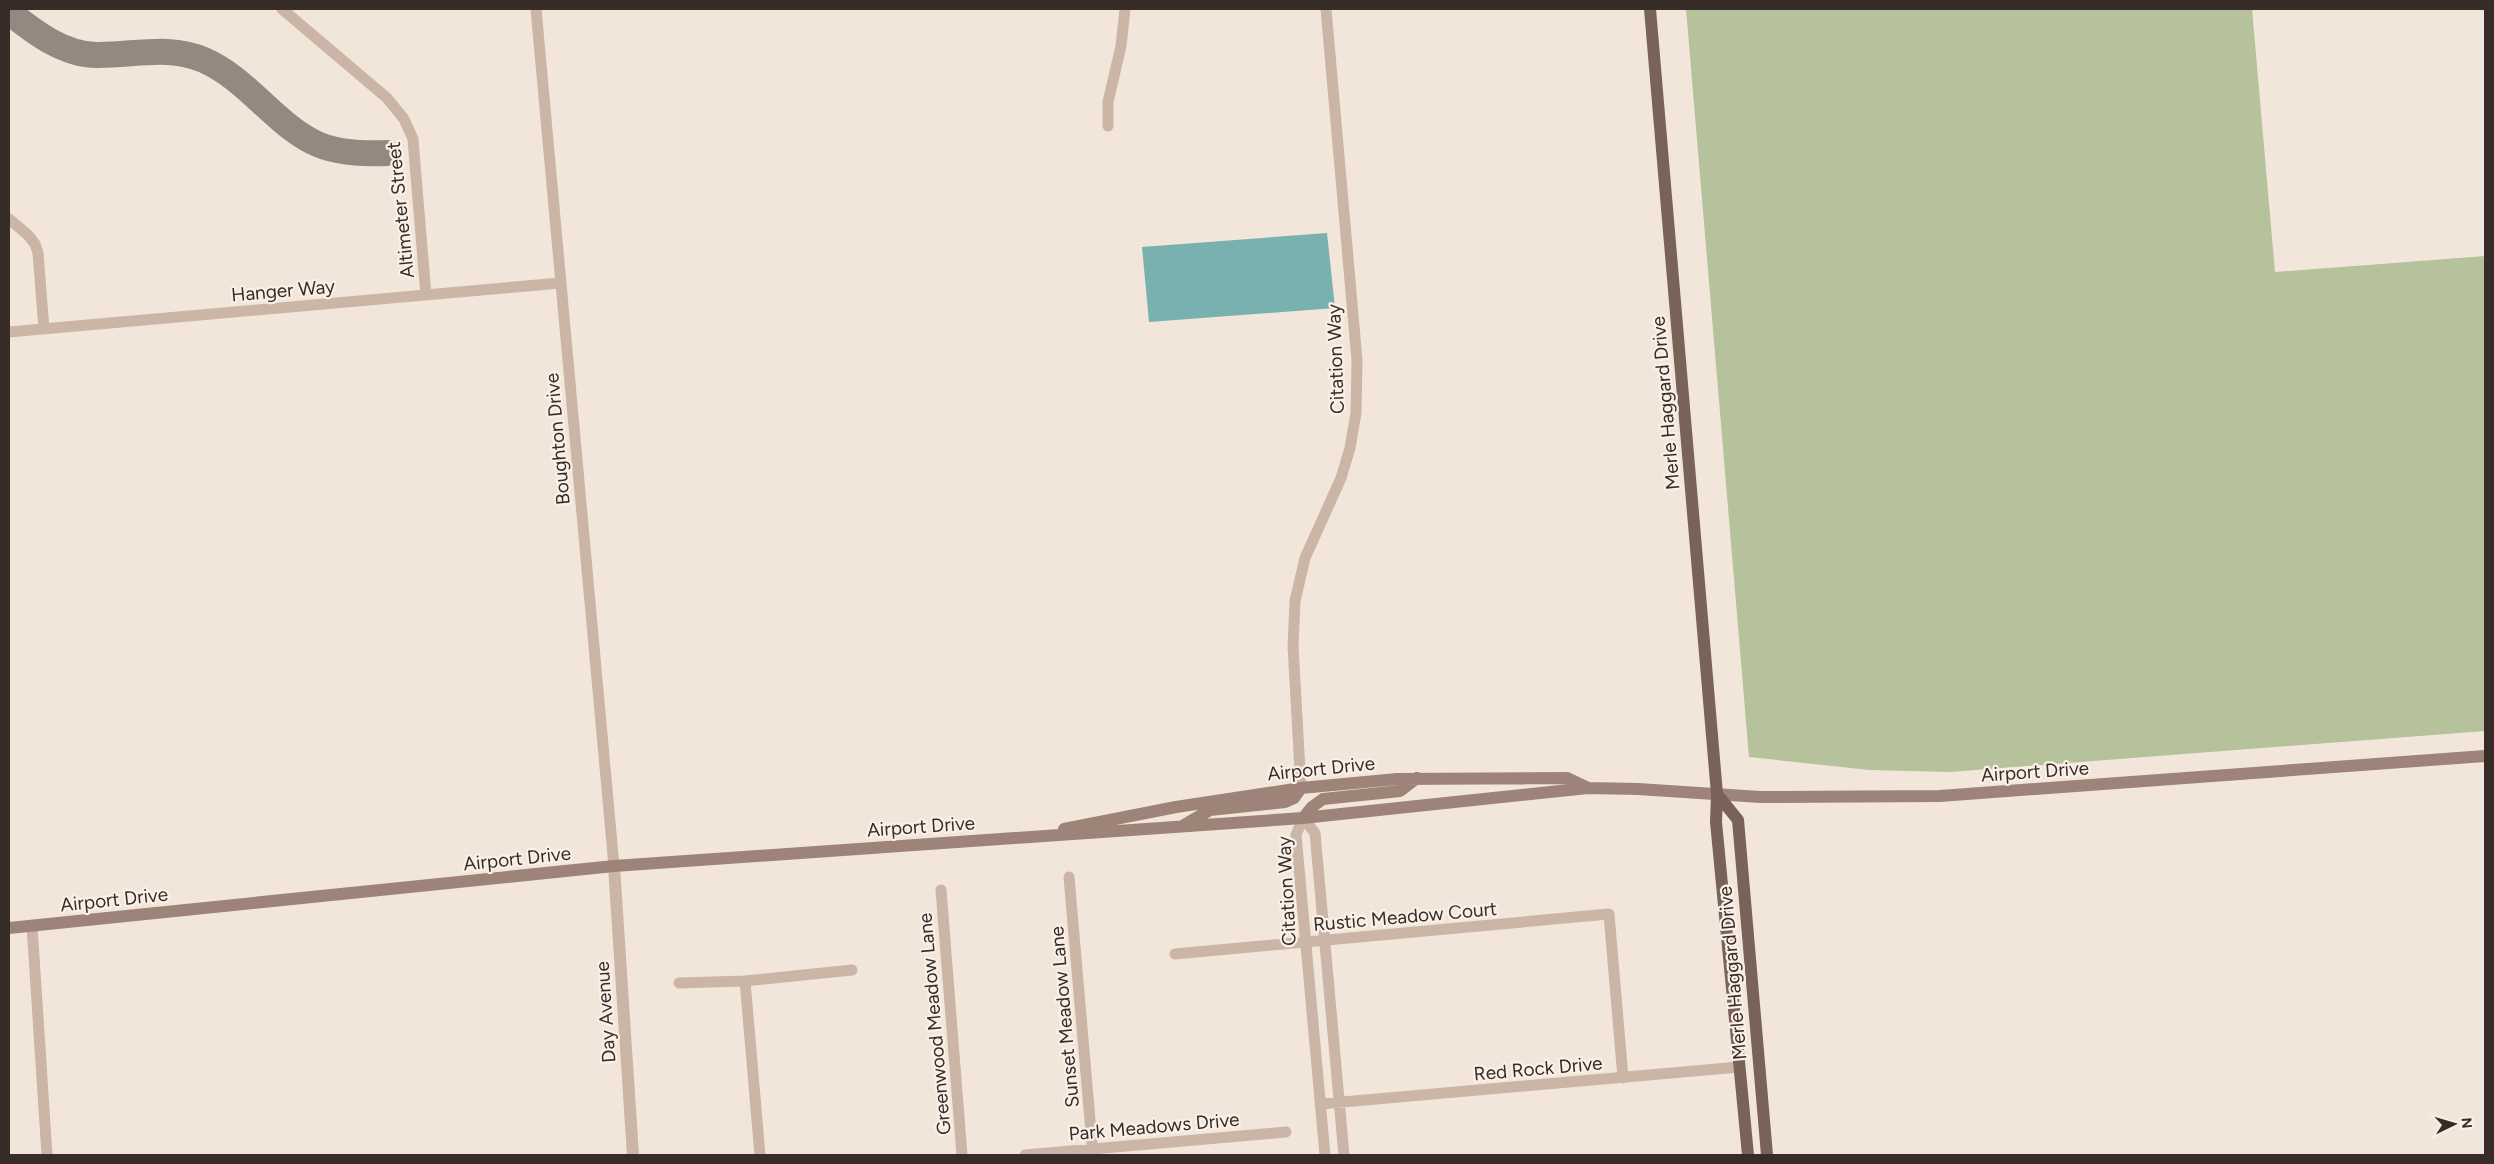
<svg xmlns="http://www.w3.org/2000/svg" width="2494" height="1164" font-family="Figtree,sans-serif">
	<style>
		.green { fill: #b6c29b }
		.water { fill: #79b0b0 }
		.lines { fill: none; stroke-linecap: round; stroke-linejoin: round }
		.taxiway { stroke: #948981; stroke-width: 26 }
		.minor { stroke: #cbb5a7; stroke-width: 11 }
		.tertiary { stroke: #cbb5a7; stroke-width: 12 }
		.secondary { stroke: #9e8478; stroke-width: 12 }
		.primary { stroke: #796258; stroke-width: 12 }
		.labels { text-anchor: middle; stroke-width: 4.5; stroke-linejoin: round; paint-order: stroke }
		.street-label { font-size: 19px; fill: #372c27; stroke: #faf0e7 }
	</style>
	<rect width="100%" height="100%" fill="#f2e6db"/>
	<!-- green -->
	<path class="green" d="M1686 9H2252L2275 272 2485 256V731L1950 772 1869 770 1749 757Z"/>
	<!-- water -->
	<path class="water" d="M1327 233 1335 308 1149 322 1142 247Z"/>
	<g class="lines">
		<!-- taxiway -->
		<path class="taxiway" d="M9 12C34 32 65 56 99 55 136 55 169 45 204 60 247 79 272 121 313 142 334 153 363 154 387 153"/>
		<!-- minor -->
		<path class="minor" d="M282 9 387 98 404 119 413 139 414 152 426 295
			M536 9 614 866
			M1108 126V102L1121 46 1125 9
			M9 219 28 235 35 244 38 253 44 329
			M9 332 560 283
			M1301 788 1293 646 1295 601 1305 558 1341 478 1350 448 1356 413 1357 360 1326 9
			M1303 818 1315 833 1344 1155
			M1303 818 1296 835 1325 1155
			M1069 877 1093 1155
			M941 890 962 1155
			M32 926 47 1155
			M1175 954 1609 914 1623 1078
			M745 981 760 1155
			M679 983 745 981 852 970
			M1320 1104 1739 1067
			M1025 1155 1286 1132"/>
		<!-- tertiary -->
		<path class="tertiary" d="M614 866 633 1155"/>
		<!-- secondary -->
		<path class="secondary" d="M1303 818 1312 807 1323 799 1400 791 1417 778
			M1184 825 1210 810 1285 802 1294 798 1301 788
			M1064 829 1176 807 1301 788 1397 779 1567 778 1588 788
			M9 928 614 866 1303 818 1588 788 1638 789 1760 797 1940 796 2485 756"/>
		<!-- primary -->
		<path class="primary" d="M1650 9 1717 794 1716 822 1748 1155
			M1717 794 1738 820 1767 1155"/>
	</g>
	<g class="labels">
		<!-- street labels -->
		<g class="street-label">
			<text transform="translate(400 210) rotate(-96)" y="7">Altimeter Street</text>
			<text transform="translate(283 290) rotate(-5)" y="7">Hanger Way</text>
			<text transform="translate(1335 359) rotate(-92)" y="7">Citation Way</text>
			<text transform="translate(1665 403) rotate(-95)" y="7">Merle Haggard Drive</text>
			<text transform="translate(557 439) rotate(-95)" y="7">Boughton Drive</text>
			<text transform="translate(1321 768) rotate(-6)" y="7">Airport Drive</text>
			<text transform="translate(2035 771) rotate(-4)" y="7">Airport Drive</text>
			<text transform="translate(921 826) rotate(-4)" y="7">Airport Drive</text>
			<text transform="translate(517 858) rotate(-6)" y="7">Airport Drive</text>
			<text transform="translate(1286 891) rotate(-93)" y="7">Citation Way</text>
			<text transform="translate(114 899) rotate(-6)" y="7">Airport Drive</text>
			<text transform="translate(1405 916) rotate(-5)" y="7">Rustic Meadow Court</text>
			<text transform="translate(1732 973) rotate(-95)" y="7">Merle Haggard Drive</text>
			<text transform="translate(605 1012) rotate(-94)" y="7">Day Avenue</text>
			<text transform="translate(1064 1017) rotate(-95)" y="7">Sunset Meadow Lane</text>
			<text transform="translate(934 1024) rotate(-95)" y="7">Greenwood Meadow Lane</text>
			<text transform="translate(1538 1068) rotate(-5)" y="7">Red Rock Drive</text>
			<text transform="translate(1154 1126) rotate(-5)" y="7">Park Meadows Drive</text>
		</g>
	</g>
	<!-- border -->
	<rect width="2494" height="1164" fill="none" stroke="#372c27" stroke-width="20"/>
	<!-- north arrow -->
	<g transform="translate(2454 1124) rotate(85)" stroke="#faf0e7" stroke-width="4" paint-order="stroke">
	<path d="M0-4L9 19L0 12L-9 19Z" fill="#372c27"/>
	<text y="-8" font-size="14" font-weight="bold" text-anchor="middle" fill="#372c27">N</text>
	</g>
</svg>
